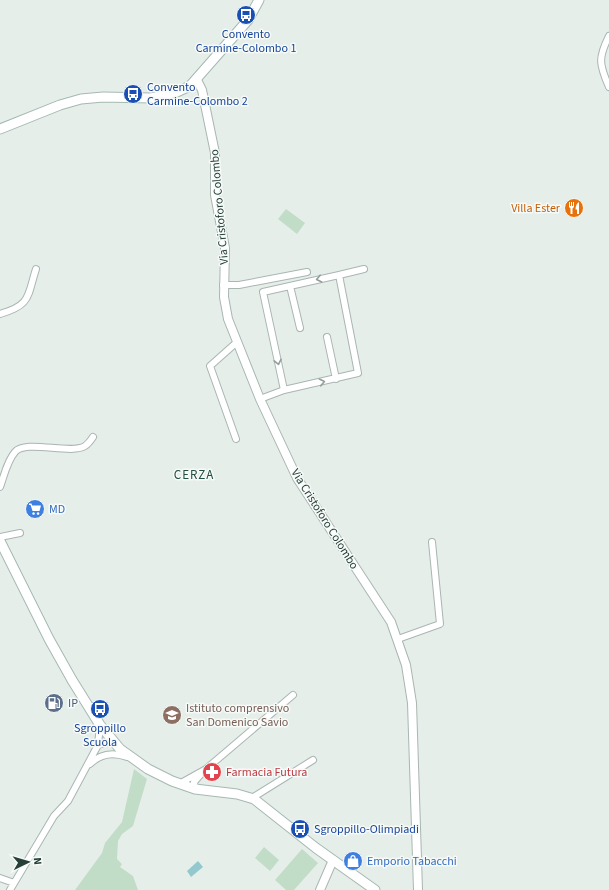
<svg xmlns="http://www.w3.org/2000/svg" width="609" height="890" font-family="'Source Sans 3',sans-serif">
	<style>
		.green { fill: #c1ddc7 }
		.water { fill: #92c8ce }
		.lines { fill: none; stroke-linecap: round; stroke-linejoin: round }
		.minor-casing { stroke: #a9b6b1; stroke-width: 8 }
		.tertiary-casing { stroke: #a9b6b1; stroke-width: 10 }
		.secondary-casing { stroke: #a5b9b1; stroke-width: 11 }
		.minor { stroke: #fff; stroke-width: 6 }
		.tertiary { stroke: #fff; stroke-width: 8 }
		.secondary { stroke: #fff; stroke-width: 9 }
		.oneway { stroke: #929f9b }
		.labels { text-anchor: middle; stroke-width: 3; stroke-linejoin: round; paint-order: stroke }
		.transit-label { font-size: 12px; fill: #164399; stroke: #f6faf8 }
		.street-label { font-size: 12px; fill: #263f37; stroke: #f6faf8 }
		.food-label { font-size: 12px; fill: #c56008; stroke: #f6faf8; text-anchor: end }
		.shop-label { font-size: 12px; fill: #366cbe; stroke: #f6faf8; text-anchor: start }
		.service-label { font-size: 12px; fill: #4e5e75; stroke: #f6faf8; text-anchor: start }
		.education-label { font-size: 12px; fill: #785e54; stroke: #f6faf8; text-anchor: start }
		.health-label { font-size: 12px; fill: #be3a42; stroke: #f6faf8; text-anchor: start }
		.neighbourhood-label { font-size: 13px; letter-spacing: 1px; fill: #235043; stroke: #f6faf8 }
	</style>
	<rect width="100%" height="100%" fill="#e6eeea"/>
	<!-- green -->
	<path class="green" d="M286 209 305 223 297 234 278 219Z
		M134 769 147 779 133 826 122 834 118 841 117 859 122 864 120 867 133 876 138 890H75L102 853 105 843 122 822Z
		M264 847 279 860 270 871 255 858Z
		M302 849 318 863 294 890H286L275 880Z"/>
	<!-- water -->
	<path class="water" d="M198 861 203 867 191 877 187 871Z"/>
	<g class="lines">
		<!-- minor casing -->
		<g class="minor-casing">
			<path id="minor" d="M609 36C598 58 599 64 609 87
				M339 275 364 269
				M223 285H239L307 272
				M290 286 300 328
				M0 314C31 305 27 297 36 269
				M327 337 336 379
				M260 399 284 390 358 373 339 275 263 292 284 390
				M236 439 210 366 237 342
				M0 487C4 476 7 461 15 452 25 439 71 455 85 446 88 444 91 440 93 437
				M0 537 20 533
				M398 639 440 624 432 542
				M98 745 113 741
				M90 764C101 753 113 752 127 757
				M179 784 206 769 293 695
				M195 789 194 782 201 774
				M252 798 313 760
				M0 878 14 883
				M10 890 54 816 68 801 98 745 100 725"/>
		</g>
		<!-- tertiary casing -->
		<g class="tertiary-casing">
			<path id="tertiary" d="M197 80 202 90 215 153V195L225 248 224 297 228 319 260 399 297 478 391 622 406 665 412 703 418 890
				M320 890 333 860"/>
		</g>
		<!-- secondary casing -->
		<g class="secondary-casing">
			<path id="secondary" d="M0 129 60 105 81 99 103 97 151 98 177 92 190 86 248 20 259 0
				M0 541 49 639 72 680 100 725 120 749 148 769 172 781 195 789 237 794 254 799 316 848 375 890"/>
		</g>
		<!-- minor -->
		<use href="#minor" class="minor"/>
		<!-- tertiary -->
		<use href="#tertiary" class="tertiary"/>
		<!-- secondary -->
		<use href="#secondary" class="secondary"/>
	</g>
	<!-- one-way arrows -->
	<defs><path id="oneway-chevron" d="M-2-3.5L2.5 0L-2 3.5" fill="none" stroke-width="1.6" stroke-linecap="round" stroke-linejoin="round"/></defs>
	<g class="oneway">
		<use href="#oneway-chevron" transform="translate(319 279) rotate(167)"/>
		<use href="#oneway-chevron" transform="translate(278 362) rotate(78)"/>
		<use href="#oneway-chevron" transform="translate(322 382) rotate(-12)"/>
	</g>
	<!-- icons -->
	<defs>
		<g id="bus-disc" transform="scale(1)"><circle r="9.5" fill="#1a4fb4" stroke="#f6faf8"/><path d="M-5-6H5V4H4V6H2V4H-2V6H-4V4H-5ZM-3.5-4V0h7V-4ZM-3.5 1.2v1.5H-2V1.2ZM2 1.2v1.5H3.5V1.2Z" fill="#fff"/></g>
		<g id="restaurant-disc" transform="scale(1)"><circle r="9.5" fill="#e8710a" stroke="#f6faf8"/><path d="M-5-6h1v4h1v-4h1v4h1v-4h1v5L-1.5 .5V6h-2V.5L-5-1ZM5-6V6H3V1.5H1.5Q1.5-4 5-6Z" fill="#fff"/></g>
		<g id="supermarket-disc" transform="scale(1)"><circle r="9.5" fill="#3f7fe0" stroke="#f6faf8"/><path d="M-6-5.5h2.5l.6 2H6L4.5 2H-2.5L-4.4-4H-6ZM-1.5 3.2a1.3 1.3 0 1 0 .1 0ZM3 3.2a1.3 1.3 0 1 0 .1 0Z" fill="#fff"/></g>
		<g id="fuel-disc" transform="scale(1)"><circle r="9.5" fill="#5c6f8a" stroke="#f6faf8"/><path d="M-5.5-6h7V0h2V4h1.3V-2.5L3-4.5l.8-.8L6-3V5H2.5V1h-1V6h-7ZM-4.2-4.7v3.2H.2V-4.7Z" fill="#fff"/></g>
		<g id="school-disc" transform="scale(1)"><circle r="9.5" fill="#8d6e63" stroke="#f6faf8"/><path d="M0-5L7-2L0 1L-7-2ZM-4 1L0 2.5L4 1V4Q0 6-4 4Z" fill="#fff"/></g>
		<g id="pharmacy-disc" transform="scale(1)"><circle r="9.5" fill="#e0444e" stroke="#f6faf8"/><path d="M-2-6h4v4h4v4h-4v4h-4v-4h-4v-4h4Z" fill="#fff"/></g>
		<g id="shop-disc" transform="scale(1)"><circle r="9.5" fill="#3f7fe0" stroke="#f6faf8"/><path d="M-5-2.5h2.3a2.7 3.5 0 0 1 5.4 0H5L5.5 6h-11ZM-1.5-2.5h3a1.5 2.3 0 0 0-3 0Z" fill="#fff"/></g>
	</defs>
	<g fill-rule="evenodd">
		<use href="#bus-disc" x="246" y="15"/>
		<use href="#bus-disc" x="133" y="94"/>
		<use href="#restaurant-disc" x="574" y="208"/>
		<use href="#supermarket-disc" x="35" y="509"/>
		<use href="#fuel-disc" x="54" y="703"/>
		<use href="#bus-disc" x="100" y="709"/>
		<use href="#school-disc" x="172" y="715"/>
		<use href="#pharmacy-disc" x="212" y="772"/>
		<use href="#bus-disc" x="300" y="829"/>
		<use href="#shop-disc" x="353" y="861"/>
	</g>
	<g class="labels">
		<!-- transit labels -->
		<g class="transit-label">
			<text x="246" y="38">Convento<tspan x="246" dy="14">Carmine-Colombo 1</tspan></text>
			<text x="147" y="91" text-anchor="start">Convento<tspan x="147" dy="14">Carmine-Colombo 2</tspan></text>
			<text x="100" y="732">Sgroppillo<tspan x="100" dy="14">Scuola</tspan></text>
			<text x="314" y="833" text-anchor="start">Sgroppillo-Olimpiadi</text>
		</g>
		<!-- street labels -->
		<g class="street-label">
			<text transform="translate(219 207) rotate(-95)" y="4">Via Cristoforo Colombo</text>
			<text transform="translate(325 519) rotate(58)" y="4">Via Cristoforo Colombo</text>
		</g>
		<!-- food labels -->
		<g class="food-label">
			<text x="560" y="212">Villa Ester</text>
		</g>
		<!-- shop labels -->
		<g class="shop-label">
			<text x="49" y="513">MD</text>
			<text x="367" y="865">Emporio Tabacchi</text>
		</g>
		<!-- service labels -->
		<g class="service-label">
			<text x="68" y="707">IP</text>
		</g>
		<!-- education labels -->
		<g class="education-label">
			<text x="186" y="712">Istituto comprensivo<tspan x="186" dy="14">San Domenico Savio</tspan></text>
		</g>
		<!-- health labels -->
		<g class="health-label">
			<text x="226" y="776">Farmacia Futura</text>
		</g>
		<!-- neighbourhood labels -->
		<g class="neighbourhood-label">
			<text x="194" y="479">CERZA</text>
		</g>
	</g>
	<!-- north arrow -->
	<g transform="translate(28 862) rotate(85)" stroke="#f6faf8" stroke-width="3" paint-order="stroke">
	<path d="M0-3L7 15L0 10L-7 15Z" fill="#263f37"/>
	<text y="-6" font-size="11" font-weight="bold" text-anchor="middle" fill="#263f37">N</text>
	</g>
</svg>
